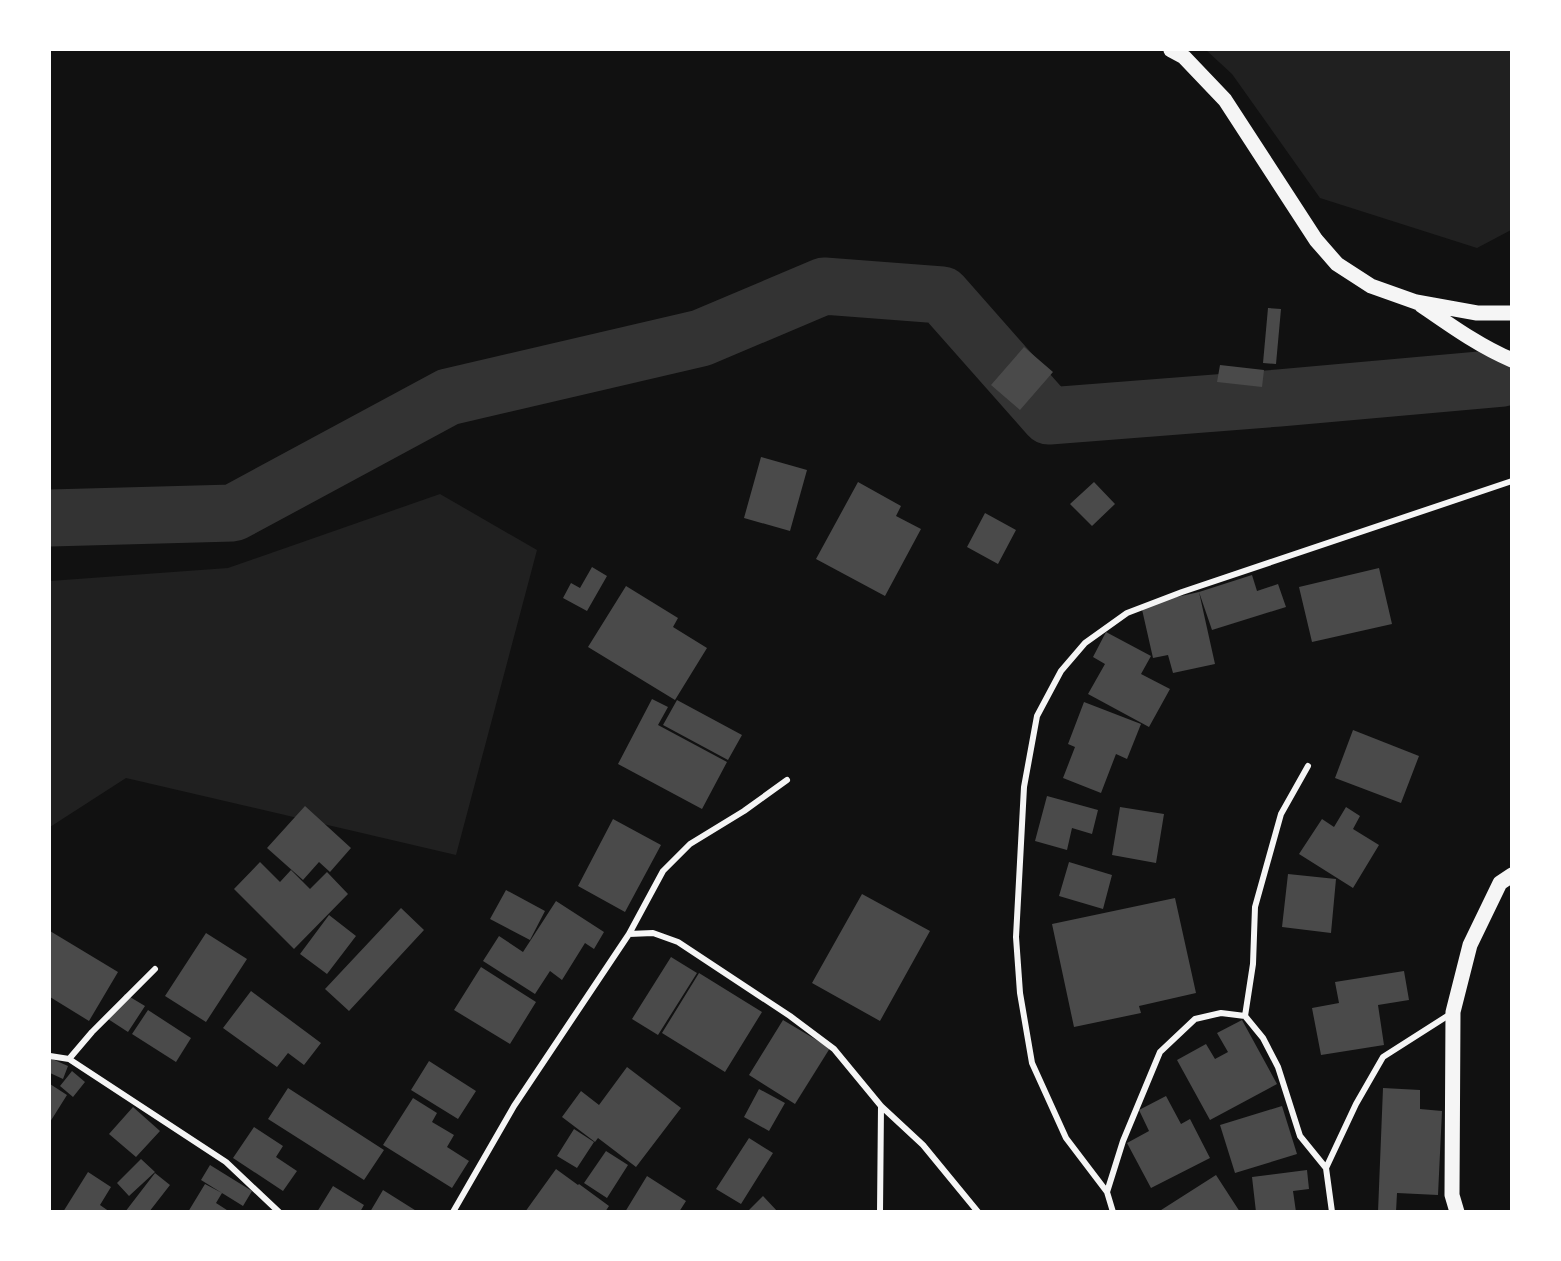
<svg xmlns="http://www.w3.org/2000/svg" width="1561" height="1261" font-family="'Source Sans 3',sans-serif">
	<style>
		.green { fill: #202020 }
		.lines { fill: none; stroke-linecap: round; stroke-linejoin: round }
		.river { stroke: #333; stroke-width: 57 }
		.building { fill: #4a4a4a }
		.minor { stroke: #f5f5f5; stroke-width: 6 }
		.primary { stroke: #f5f5f5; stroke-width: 15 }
	</style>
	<rect width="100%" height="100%" fill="#111"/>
	<!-- green -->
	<path class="green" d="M1206 50H1511V230L1477 248 1320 198 1232 74Z
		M440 494 537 550 456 855 126 778 50 827V581L228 568Z"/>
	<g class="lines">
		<!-- river -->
		<path class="river" d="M50 518 233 513 448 397 701 338 824 286 942 295 1049 416 1279 398 1503 378"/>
	</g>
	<!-- building -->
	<path class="building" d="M1268 308 1281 309 1276 364 1263 363Z
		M1024 347 1053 372 1020 410 991 385Z
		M1220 365 1264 370 1262 387 1217 382Z
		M761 457 807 470 790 531 744 518Z
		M858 482 901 506 896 516 921 529 885 596 816 559Z
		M1094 482 1115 504 1092 526 1070 504Z
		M985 513 1016 530 998 564 967 547Z
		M592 567 607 576 587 611 563 598 571 583 580 588Z
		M1379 568 1392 624 1312 642 1299 587Z
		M1252 575 1257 591 1278 584 1286 607 1212 630 1199 592Z
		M626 586 678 618 673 627 707 648 675 700 588 647Z
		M1199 592 1215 664 1173 673 1168 655 1153 658 1141 605Z
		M1106 632 1151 656 1141 674 1170 689 1149 727 1088 694 1105 664 1093 657Z
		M652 699 668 707 658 725 727 762 702 809 618 764Z
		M677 700 742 735 728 760 663 725Z
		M1084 702 1141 724 1127 759 1116 754 1101 793 1063 778 1075 747 1068 744Z
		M1353 730 1419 756 1401 803 1335 778Z
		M1047 796 1098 810 1092 834 1072 828 1067 850 1035 841Z
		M305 806 351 848 330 872 319 862 303 880 267 848Z
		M1120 807 1164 814 1156 863 1112 855Z
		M1346 807 1360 816 1353 829 1379 845 1353 888 1299 854 1322 819 1334 827Z
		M613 819 661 845 625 912 578 886Z
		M260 862 280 882 291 870 310 889 327 872 348 894 294 949 234 889Z
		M1069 862 1112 875 1103 909 1059 896Z
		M1288 874 1336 879 1331 933 1282 927Z
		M506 890 545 911 530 940 490 919Z
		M862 894 930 931 880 1021 812 983Z
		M1175 898 1196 993 1139 1006 1141 1013 1074 1027 1052 924Z
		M556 901 604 932 594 949 585 943 562 980 550 971 535 994 483 961 499 936 523 952Z
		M401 908 424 930 349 1011 325 989Z
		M329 915 356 936 327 974 300 954Z
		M50 931 118 972 89 1021 50 997Z
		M206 933 247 959 206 1022 165 996Z
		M671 957 697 973 658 1035 632 1019Z
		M481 967 536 1002 510 1044 454 1010Z
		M1404 971 1409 1000 1378 1005 1384 1045 1321 1055 1312 1008 1339 1003 1335 982Z
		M699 973 762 1012 725 1072 662 1033Z
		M251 991 321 1043 304 1065 288 1053 277 1067 223 1028Z
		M125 994 145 1006 128 1032 108 1019Z
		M148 1010 191 1038 176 1062 132 1034Z
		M783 1020 830 1048 795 1104 749 1075Z
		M1242 1020 1277 1084 1210 1120 1177 1060 1206 1044 1215 1059 1228 1052 1217 1033Z
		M50 1058 68 1066 63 1079 50 1073Z
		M429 1061 476 1091 458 1119 411 1090Z
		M627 1067 681 1108 636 1167 598 1138 595 1142 562 1117 581 1091 599 1105Z
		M72 1071 85 1082 73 1097 60 1086Z
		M50 1084 67 1095 50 1122Z
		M288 1088 384 1150 364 1180 268 1119Z
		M1383 1088 1420 1090V1109L1442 1111 1438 1195 1397 1193 1396 1212H1378Z
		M759 1089 785 1103 769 1131 744 1117Z
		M1166 1096 1181 1124 1190 1119 1210 1158 1151 1188 1127 1143 1149 1131 1139 1110Z
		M413 1098 437 1113 432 1122 454 1135 447 1147 469 1161 452 1188 383 1145Z
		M1282 1106 1297 1154 1235 1173 1220 1125Z
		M133 1107 160 1131 136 1157 109 1134Z
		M254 1127 283 1146 276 1157 297 1171 283 1191 233 1158Z
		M574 1129 594 1142 577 1168 557 1156Z
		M749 1138 773 1153 741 1204 716 1189Z
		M606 1151 628 1165 607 1198 584 1183Z
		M141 1159 155 1172 129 1196 117 1183Z
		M210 1165 252 1191 243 1206 201 1180Z
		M556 1169 578 1185 579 1184 609 1206 605 1212H525Z
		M1307 1170 1309 1189 1293 1191 1296 1212H1256L1252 1177Z
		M88 1172 111 1187 100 1205 110 1212H63Z
		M155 1173 170 1185 149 1212H125Z
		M1216 1175 1240 1212H1158Z
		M647 1176 686 1201 679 1212H625Z
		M205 1184 222 1193 216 1203 230 1212H188Z
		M333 1186 364 1205 360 1212H317Z
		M383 1190 418 1212H370Z
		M763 1196 778 1212H747Z"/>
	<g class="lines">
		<!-- minor -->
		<path class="minor" d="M629 934 663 871 690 844 744 811 787 780
			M1245 1016 1253 964 1255 907 1281 814 1308 766
			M50 1056 69 1059 226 1162 279 1212
			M69 1059 92 1032 155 969
			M1326 1168 1332 1212
			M1107 1192 1066 1138 1032 1063 1020 993 1016 937 1024 787 1037 716 1061 671 1085 643 1127 613 1182 592 1512 481
			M453 1212 514 1106 629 934 653 933 678 942 790 1016 834 1049 881 1106 923 1145 978 1212
			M880 1212 881 1106
			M1113 1212 1107 1192 1123 1141 1160 1052 1195 1019 1221 1013 1245 1016 1263 1038 1278 1067 1300 1136 1326 1168 1356 1104 1383 1057 1452 1013"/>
		<!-- primary -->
		<path class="primary" d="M1171 50 1184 57 1225 100 1316 240 1337 264 1371 286 1416 302 1477 313H1512
			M1421 305C1450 325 1479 346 1512 360
			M1457 1212 1452 1195 1453 1012 1470 945 1500 883 1512 875"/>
	</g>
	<!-- border -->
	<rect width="1561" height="1261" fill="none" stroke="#ffffff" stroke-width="102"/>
</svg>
